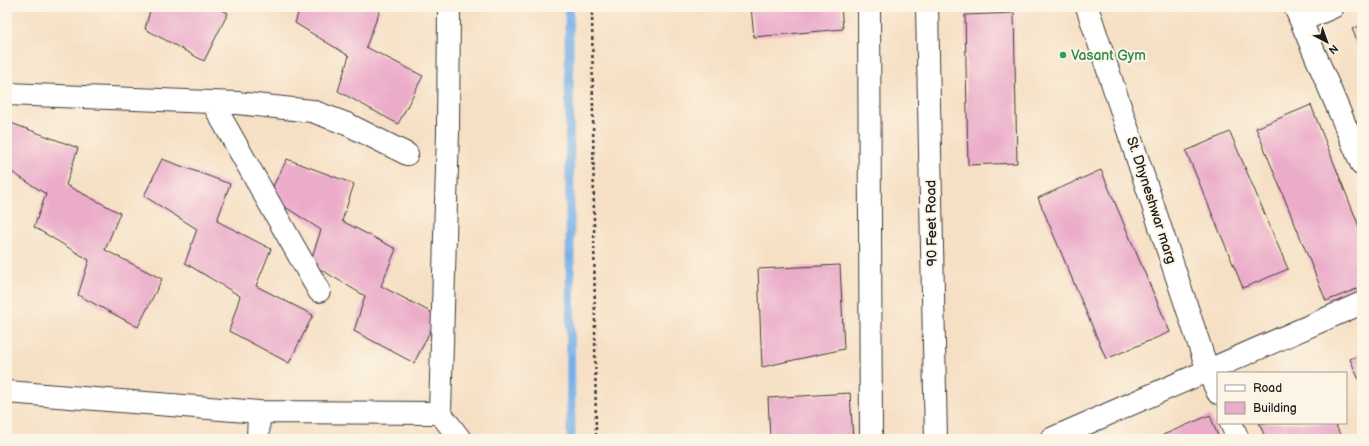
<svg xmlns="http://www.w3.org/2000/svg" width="1369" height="446" font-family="'Balsamiq Sans',sans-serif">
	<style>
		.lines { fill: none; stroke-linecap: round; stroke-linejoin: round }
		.stream { stroke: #77b0e7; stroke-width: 9 }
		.building { fill: #ebacca }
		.minor-casing { stroke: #3d3935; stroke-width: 24 }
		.tertiary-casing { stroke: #3d3935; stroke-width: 24 }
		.path { stroke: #3d3935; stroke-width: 2.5; stroke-dasharray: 3 3; stroke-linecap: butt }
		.minor { stroke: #fff; stroke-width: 22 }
		.tertiary { stroke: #fff; stroke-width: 22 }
		.leisure-dot { fill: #2e9e5b; stroke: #fcf5e5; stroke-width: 1.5 }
		.labels { text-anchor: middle; stroke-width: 4; stroke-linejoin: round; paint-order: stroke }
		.leisure-label { font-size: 14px; fill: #27864d; stroke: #fcf5e5; text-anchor: start }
		.street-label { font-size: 14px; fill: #1c1c1c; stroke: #fcf5e5 }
	</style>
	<rect width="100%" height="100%" fill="#fcf5e5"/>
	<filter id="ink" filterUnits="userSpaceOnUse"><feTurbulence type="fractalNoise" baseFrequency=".025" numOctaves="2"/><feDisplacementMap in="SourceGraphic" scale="8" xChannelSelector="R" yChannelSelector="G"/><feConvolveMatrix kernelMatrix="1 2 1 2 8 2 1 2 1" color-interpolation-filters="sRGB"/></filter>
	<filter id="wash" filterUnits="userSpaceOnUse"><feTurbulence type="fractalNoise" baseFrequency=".012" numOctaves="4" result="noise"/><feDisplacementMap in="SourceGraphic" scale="16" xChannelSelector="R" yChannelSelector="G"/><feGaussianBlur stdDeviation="0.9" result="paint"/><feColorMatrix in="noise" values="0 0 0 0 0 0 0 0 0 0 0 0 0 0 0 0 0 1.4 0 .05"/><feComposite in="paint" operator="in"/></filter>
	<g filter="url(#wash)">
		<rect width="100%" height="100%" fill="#f6e0c5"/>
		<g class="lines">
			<!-- stream -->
			<path class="stream" d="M569 7 571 439"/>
		</g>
		<g id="blocks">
			<!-- building -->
			<path class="building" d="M151 7H216L228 13 204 61 145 29Z
				M300 7H375L380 10 366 47 423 76 398 124 338 91 349 56 295 23Z
				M751 7H841L843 29 754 37Z
				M1014 13 1017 163 968 165 965 15Z
				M1362 25V51L1352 29Z
				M1311 105 1362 234V287L1326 301 1256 128Z
				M11 123 78 148 66 185 120 213 105 250 162 279 138 327 78 295 89 260 34 227 46 194 7 169V131Z
				M1230 132 1288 269 1243 288 1186 151Z
				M162 159 230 184 217 221 271 249 256 286 313 315 289 363 229 331 240 296 185 263 197 229 144 196Z
				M287 159 354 184 342 221 396 249 381 286 438 316 414 363 354 331 365 296 310 263 321 230 268 196Z
				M1101 170 1170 332 1106 359 1038 198Z
				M840 265 844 349 762 367 758 269Z
				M1362 354V387L1350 359Z
				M850 393 853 439H770L768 398Z
				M1210 415 1219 439H1165L1163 435Z
				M1259 423H1335L1342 439H1266Z"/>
		</g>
	</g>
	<g filter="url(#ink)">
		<use href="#blocks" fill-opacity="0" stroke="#3d3935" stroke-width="1"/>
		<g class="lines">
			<!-- minor casing -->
			<g class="minor-casing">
				<path id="minor" d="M449 7 448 132 440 413 460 439
					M1087 7 1208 371 1218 393
					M1295 7 1362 165
					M1301 21 1333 7
					M7 94 237 103 312 111 347 124 407 154
					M212 102 319 291
					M7 392 259 412 440 413
					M1231 423 1238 439
					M258 439 259 412
					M1051 439 1362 303"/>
			</g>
			<!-- tertiary casing -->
			<g class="tertiary-casing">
				<path id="tertiary" d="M869 7 871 439
					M927 7 936 439"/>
			</g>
			<!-- path -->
			<path class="path" d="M592 7 596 439"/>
			<!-- minor -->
			<use href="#minor" class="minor"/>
			<!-- tertiary -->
			<use href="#tertiary" class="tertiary"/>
		</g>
	</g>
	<!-- markers -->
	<circle class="leisure-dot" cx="1063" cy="55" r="4"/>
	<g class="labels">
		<!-- leisure labels -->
		<g class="leisure-label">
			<text x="1071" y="60">Vasant Gym</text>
		</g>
		<!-- street labels -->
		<g class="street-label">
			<text transform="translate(1152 200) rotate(72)" y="5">St. Dhyneshwar marg</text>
			<text transform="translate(931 223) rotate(-91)" y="5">90 Feet Road</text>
		</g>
	</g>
	<!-- margin -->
	<rect width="1369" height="446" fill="none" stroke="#fcf5e5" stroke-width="24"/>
	<!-- legend -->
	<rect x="1217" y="372" width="130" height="52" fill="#fcf5e5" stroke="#a29e95"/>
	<rect x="1225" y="385" width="20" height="6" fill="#ffffff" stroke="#a29e95"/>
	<text x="1253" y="392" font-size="12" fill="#1c1c1c">Road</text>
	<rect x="1225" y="402" width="20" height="12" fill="#ebacca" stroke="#a29e95"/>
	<text x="1253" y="412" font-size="12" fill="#1c1c1c">Building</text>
	<!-- north arrow -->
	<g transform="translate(1327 42) rotate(139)" stroke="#fcf5e5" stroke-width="3" paint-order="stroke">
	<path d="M0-3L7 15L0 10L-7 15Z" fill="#1c1c1c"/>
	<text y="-6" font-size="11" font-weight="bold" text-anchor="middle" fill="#1c1c1c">N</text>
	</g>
</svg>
